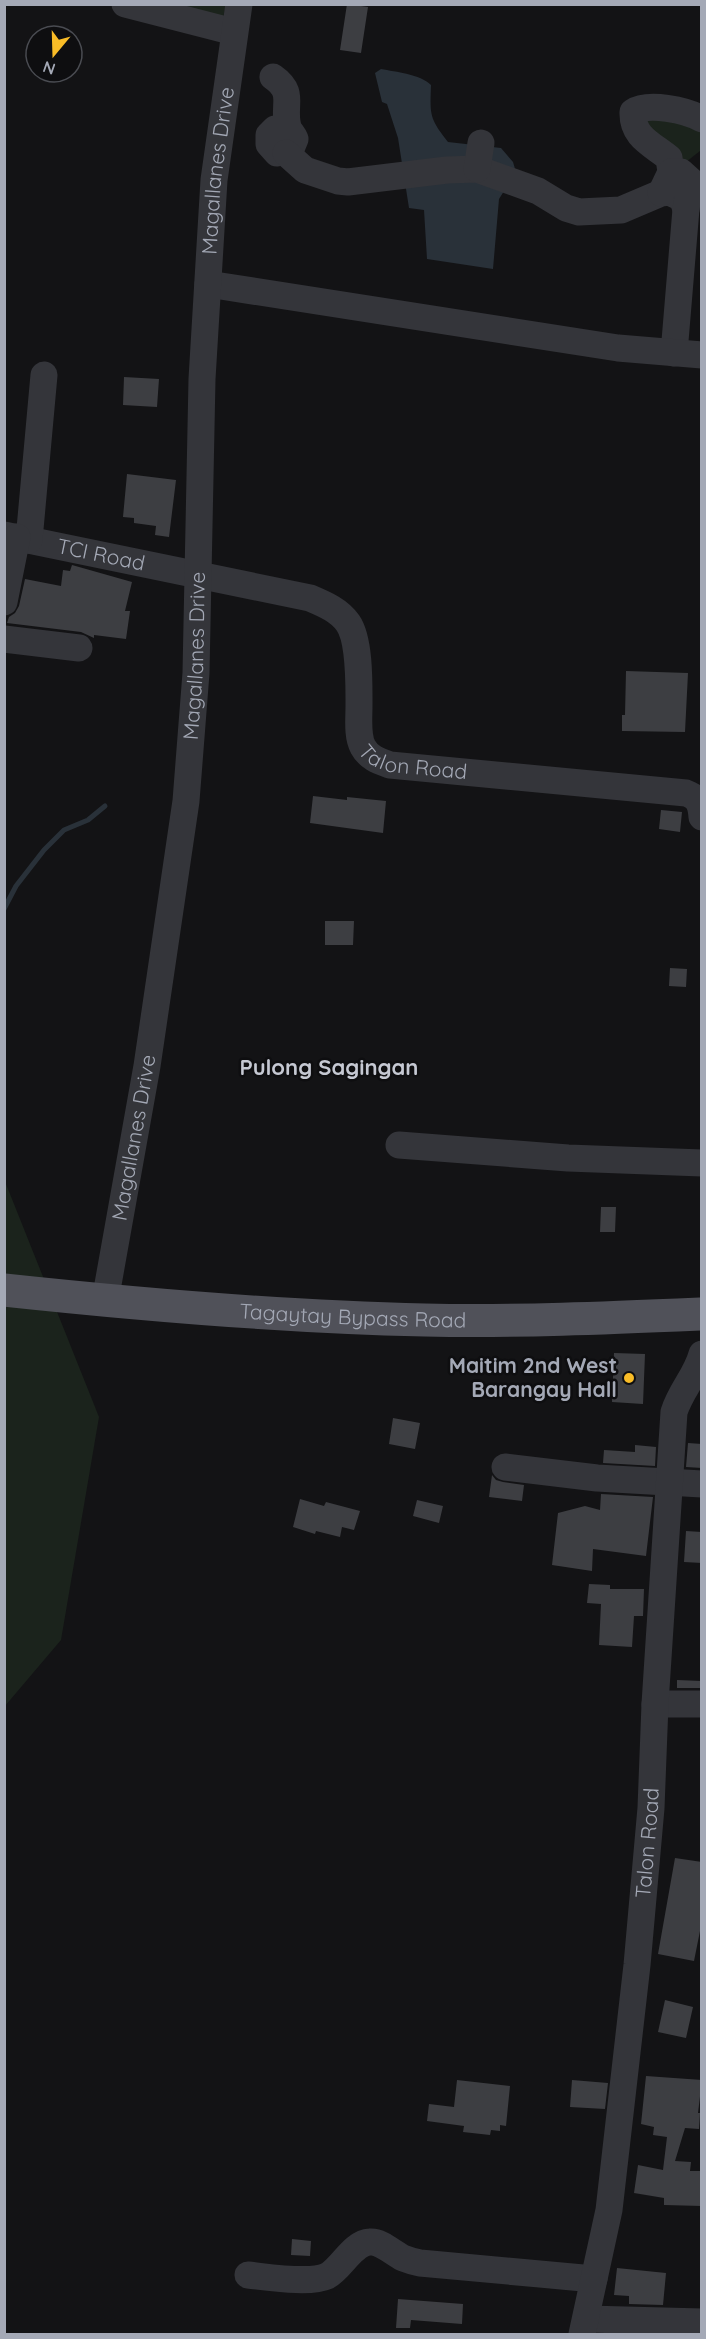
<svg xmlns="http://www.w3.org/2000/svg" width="706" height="2339" font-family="Quicksand,sans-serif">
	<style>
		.green { fill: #1b231c }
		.water { fill: #293139 }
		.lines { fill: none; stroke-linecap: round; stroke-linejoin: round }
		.stream { stroke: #293139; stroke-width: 5 }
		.building { fill: #3d3e42 }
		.minor { stroke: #34353a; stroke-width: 27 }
		.major { stroke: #505159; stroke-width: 33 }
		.poi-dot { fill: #f9bc27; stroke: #0e0e10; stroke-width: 2 }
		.labels { text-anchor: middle; stroke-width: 5; stroke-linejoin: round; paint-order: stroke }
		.street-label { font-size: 21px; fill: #a4a9b6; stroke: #0e0e10 }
		.poi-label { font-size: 21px; font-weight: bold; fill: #a4a9b6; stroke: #0e0e10; text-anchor: end }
		.neighbourhood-label { font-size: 22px; font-weight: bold; fill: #c5c8d2; stroke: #0e0e10 }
	</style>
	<rect width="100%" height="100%" fill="#131315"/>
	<!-- green -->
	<path class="green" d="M154 5H226L222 22Z
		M650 112 701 130 700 151 686 162 641 122Z
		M4 1179 99 1417 61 1640 5 1706Z"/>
	<!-- water -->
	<path class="water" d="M381 69C396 72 420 74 431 85 430 115 429 118 448 142L501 148 513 162 516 172 499 199 493 269 427 259 424 210 409 208 398 138 387 104 382 102 375 73Z"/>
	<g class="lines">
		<!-- stream -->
		<path class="stream" d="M4 909 16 886 44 850 64 830 88 820 105 806"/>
	</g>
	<!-- building -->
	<path class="building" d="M347 4 368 7 361 53 340 50Z
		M124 377 159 379 157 407 123 405Z
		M127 474 176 480 169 537 155 535 156 526 134 523V518L123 517Z
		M72 565 132 582 125 611H130L126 639 94 635V638L81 632 7 623 9 617 15 613 19 606 25 579 61 586 63 570 70 571Z
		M626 671 688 673 685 732 622 731V715H625Z
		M313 796 347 800V797L386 801 383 833 310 823Z
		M661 810 682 812 680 832 659 829Z
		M325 921H354L353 945H325Z
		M670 968 687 969 686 987 669 986Z
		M601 1207H616L615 1232H600Z
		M614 1353 645 1354 643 1404 612 1402Z
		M393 1418 420 1423 415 1449 389 1444Z
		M688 1443 702 1444V1468L686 1467Z
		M635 1445 656 1447 655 1466 603 1463 604 1450 635 1452Z
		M492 1475 496 1480 503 1482 524 1485 522 1501 489 1497Z
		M601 1494 653 1497 646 1556 593 1549 592 1571 552 1565 558 1513 585 1506 600 1510Z
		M300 1499 324 1506 326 1502 360 1511 354 1530 342 1527 340 1537 316 1531 315 1534 293 1527Z
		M417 1500 443 1506 439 1523 413 1516Z
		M686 1531 702 1532V1563L684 1562Z
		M589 1584 610 1585V1589H644L643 1616H634L632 1647 599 1645 601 1604 587 1603Z
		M677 1680 702 1681 701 1688H677Z
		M675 1858 702 1862V1921L694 1961 658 1954Z
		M665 2000 693 2007 686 2038 658 2032Z
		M646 2076 702 2080 698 2113H700L699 2129 685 2128 675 2161 691 2162 690 2171H702V2206L664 2205V2198L634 2193 638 2165 663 2170 667 2137 653 2135 654 2127 641 2124Z
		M457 2080 510 2086 506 2126 500 2125V2131L491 2130 490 2135 463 2132 464 2126 427 2121 429 2104 454 2107Z
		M572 2080 608 2083 605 2109 570 2107Z
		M292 2239 311 2241 310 2256 291 2255Z
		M617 2268 666 2273 663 2305 629 2304V2296L614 2295Z
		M398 2299 463 2304 462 2324 411 2320 410 2328H396Z"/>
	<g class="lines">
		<!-- minor -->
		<g class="minor">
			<path d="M125 4 234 32"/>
			<path d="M273 77C296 93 282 105 288 127 289 131 293 134 295 139L290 151 277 153 269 144V135L275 129H288"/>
			<path d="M286 153 305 170 338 181 348 182 447 170 477 169 538 191 566 208 579 212 621 210 661 193 669 192 682 198 686 209"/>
			<path d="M477 169 481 143"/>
			<path d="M671 172 669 158C652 144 632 137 633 112 648 102 686 110 702 119"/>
			<path d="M661 193 671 172H681L691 181 686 209 674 353"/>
			<path d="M208 284 618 348 702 355"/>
			<path id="s1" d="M4 535 310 598C324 604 339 610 348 623 360 640 359 685 359 706 359 719 357 736 363 747 369 758 379 761 390 765L686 793C699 798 701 804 702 817"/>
			<path d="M29 540 44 375"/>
			<path d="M4 602 17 537"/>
			<path d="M4 639 79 648"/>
			<path d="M399 1145 568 1158 702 1163"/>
			<path id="s2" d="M105 1301 147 1066 186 801 196 673 202 379 214 180 239 4"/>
			<path d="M505 1467 597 1478 702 1484"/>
			<path d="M655 1704H702"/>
			<path d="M248 2275C268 2277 310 2284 327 2276 342 2268 352 2243 370 2242 381 2241 393 2253 403 2258 408 2260 415 2262 420 2263L594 2279"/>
			<path d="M587 2319 702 2322"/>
			<path id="s3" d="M582 2334 609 2210 637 1965 651 1808 655 1704 674 1412C681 1390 696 1376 702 1354"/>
		</g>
		<!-- major -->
		<path class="major" id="s4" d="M4 1290C144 1305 285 1317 425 1320 517 1322 609 1318 702 1314"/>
	</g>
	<!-- markers -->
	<circle class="poi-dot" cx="629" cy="1378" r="6"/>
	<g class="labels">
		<!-- street labels -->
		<g class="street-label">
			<text dy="7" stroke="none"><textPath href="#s2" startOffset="1138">Magallanes Drive</textPath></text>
			<text dy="7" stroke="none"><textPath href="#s1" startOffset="99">TCI Road</textPath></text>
			<text dy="7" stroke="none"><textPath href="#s2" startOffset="652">Magallanes Drive</textPath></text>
			<text dy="7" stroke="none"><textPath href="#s1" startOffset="540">Talon Road</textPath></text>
			<text dy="7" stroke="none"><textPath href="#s2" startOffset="166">Magallanes Drive</textPath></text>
			<text dy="7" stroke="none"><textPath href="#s4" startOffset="350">Tagaytay Bypass Road</textPath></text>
			<text dy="7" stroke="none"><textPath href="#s3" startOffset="496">Talon Road</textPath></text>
		</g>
		<!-- poi labels -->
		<g class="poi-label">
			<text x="617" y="1373">Maitim 2nd West<tspan x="617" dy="24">Barangay Hall</tspan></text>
		</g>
		<!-- neighbourhood labels -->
		<g class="neighbourhood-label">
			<text x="329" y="1075">Pulong Sagingan</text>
		</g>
	</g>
	<!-- border -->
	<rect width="706" height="2339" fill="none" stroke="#a4a9b6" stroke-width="12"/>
	<!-- north arrow -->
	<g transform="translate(54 54) rotate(199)"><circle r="28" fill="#0e0e10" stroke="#4a4c52" stroke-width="1.5"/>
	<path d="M0-4.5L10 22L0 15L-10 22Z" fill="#f9bc27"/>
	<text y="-9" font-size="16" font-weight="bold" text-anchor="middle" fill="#a4a9b6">N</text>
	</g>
</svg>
